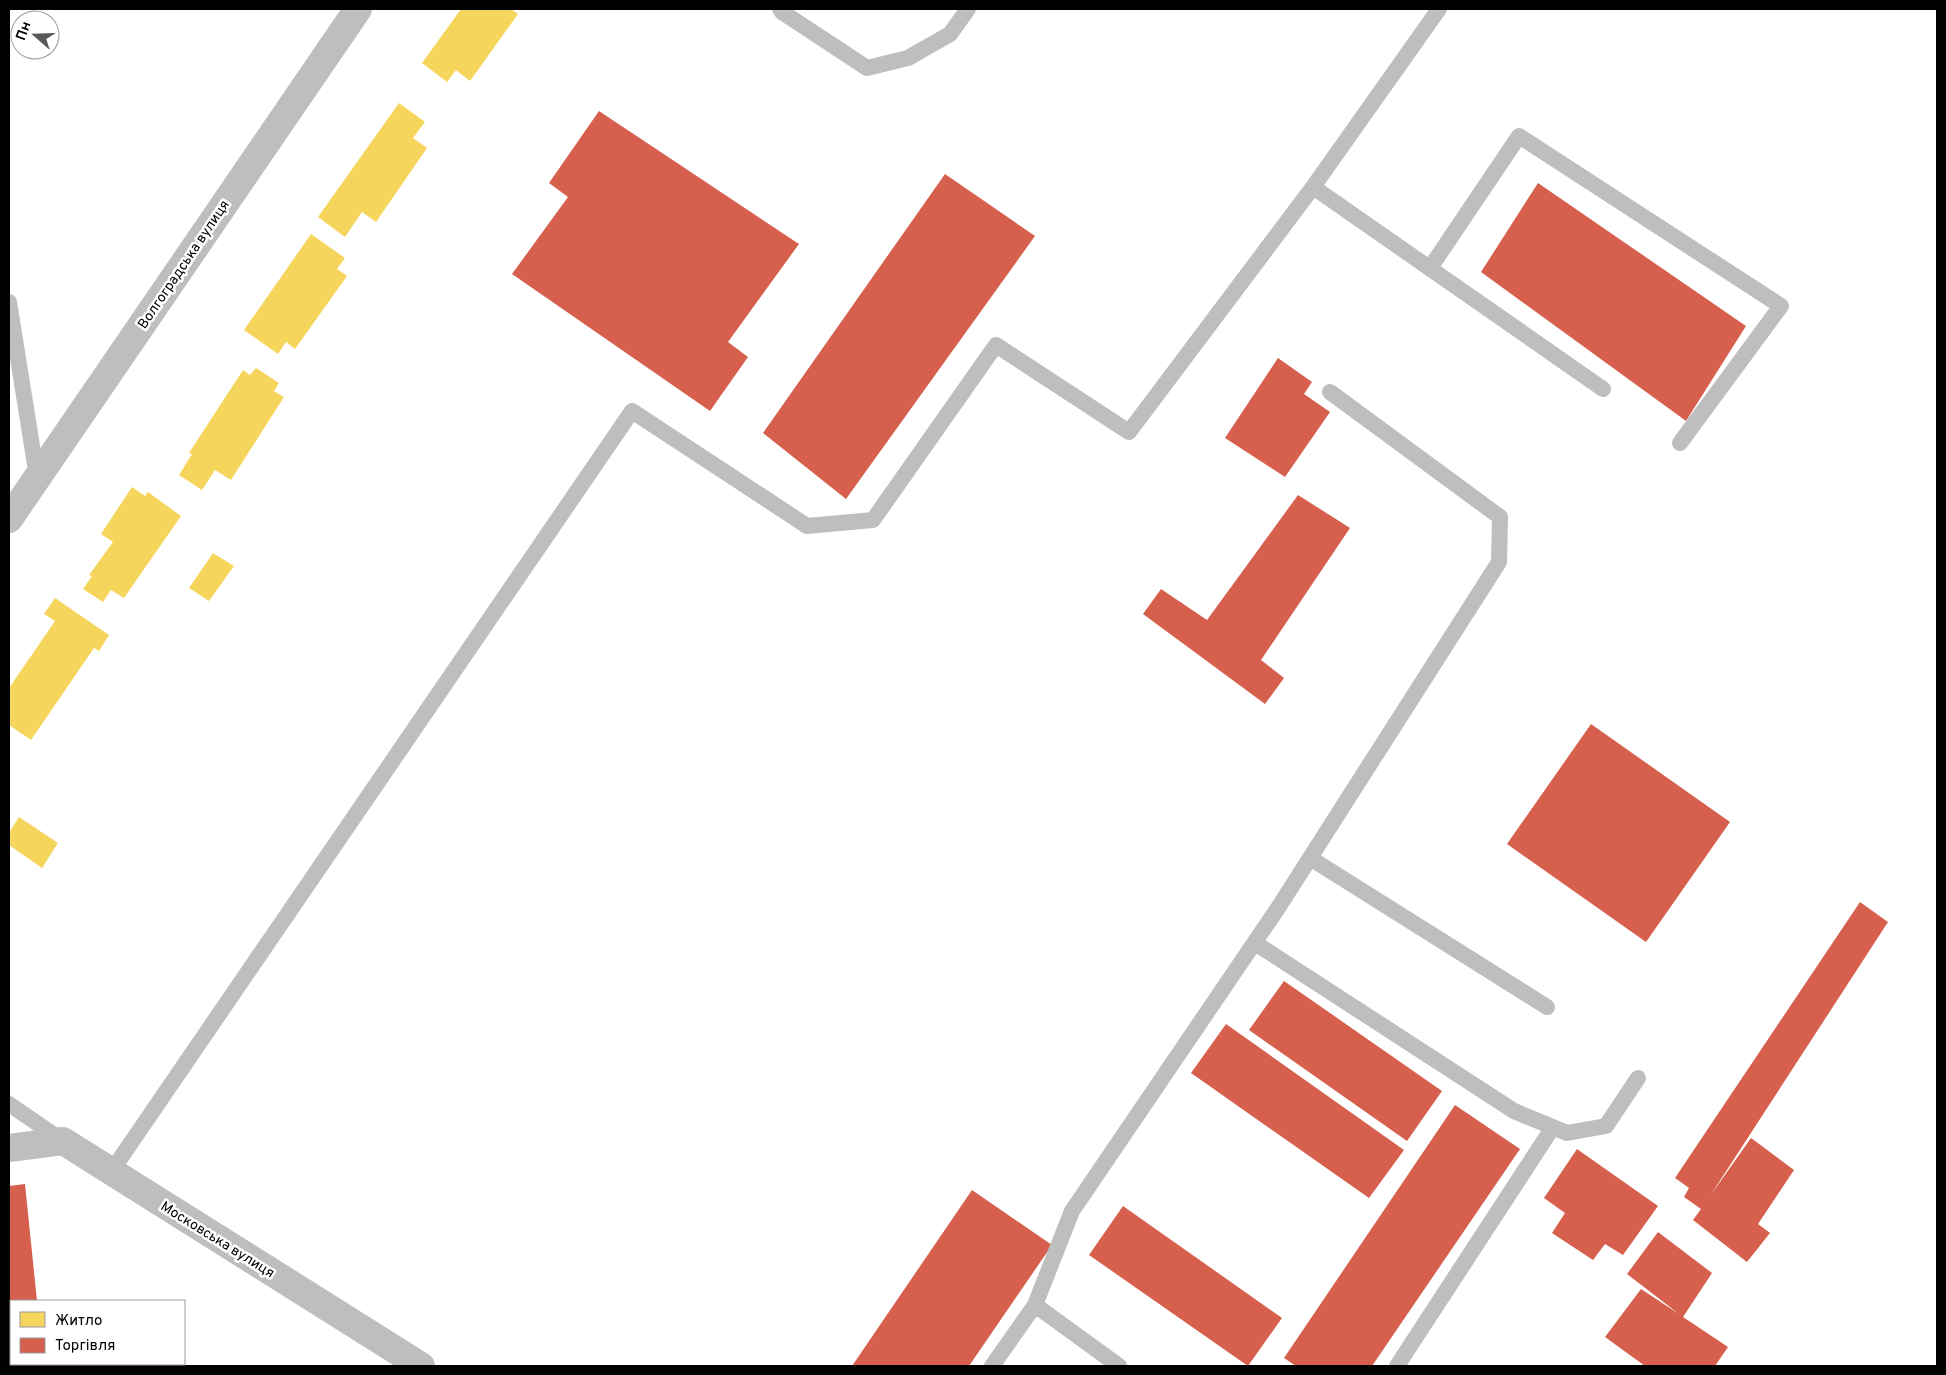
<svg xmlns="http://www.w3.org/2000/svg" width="1946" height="1375" font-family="Overpass,sans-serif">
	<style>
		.homes { fill: #f6d55c }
		.shops { fill: #d6604d }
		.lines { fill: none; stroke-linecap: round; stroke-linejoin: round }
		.lane { stroke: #bebebe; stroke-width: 16 }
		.street { stroke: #bebebe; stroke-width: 28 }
		.labels { text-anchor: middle; stroke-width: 5; stroke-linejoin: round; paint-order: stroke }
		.street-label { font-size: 14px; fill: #000; stroke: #fff }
	</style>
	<rect width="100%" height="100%" fill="#fff"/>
	<!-- homes -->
	<path class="homes" d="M461 9H511L518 14 470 81 456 70 447 82 422 63Z
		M399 103 425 122 413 138 427 148 376 222 362 212 345 237 318 217Z
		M311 234 345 258 337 269 347 276 295 349 286 342 278 354 244 330Z
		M256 368 279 383 274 391 284 397 231 480 215 470 202 490 179 475 192 454 189 453 243 370 250 375Z
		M132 487 145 496 148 492 181 516 124 598 111 590 103 602 83 589 92 576 89 575 113 542 101 534Z
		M213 553 234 566 209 601 189 588Z
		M55 598 109 635 99 651 94 648 31 740 9 725V688L55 621 44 614Z
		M19 817 58 843 42 868 9 845V833Z"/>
	<!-- shops -->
	<path class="shops" d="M599 111 799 244 728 342 748 357 710 411 512 274 568 197 549 183Z
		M945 174 1035 236 846 499 763 433Z
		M1538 183 1746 326 1686 421 1481 272Z
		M1278 358 1312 382 1304 394 1330 412 1285 477 1225 438Z
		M1298 495 1350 528 1261 660 1284 678 1265 704 1143 614 1161 589 1207 620Z
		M1591 724 1730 822 1646 942 1507 844Z
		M1860 902 1888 922 1710 1196 1751 1138 1794 1170 1758 1224 1770 1233 1747 1262 1693 1220 1701 1209 1684 1197 1689 1188 1675 1178Z
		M1284 981 1442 1091 1407 1141 1249 1030Z
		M1226 1024 1404 1150 1369 1198 1191 1073Z
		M1455 1105 1520 1149 1372 1366H1296L1284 1358Z
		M1577 1149 1658 1206 1623 1255 1605 1244 1593 1260 1552 1233 1565 1213 1544 1198Z
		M25 1184 37 1301H11V1345H9V1186Z
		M972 1190 1052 1245 969 1366H852Z
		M1123 1206 1282 1318 1248 1366 1089 1255Z
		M1658 1232 1712 1273 1683 1317 1728 1347 1715 1366H1645L1605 1337 1641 1289 1679 1314 1627 1274Z"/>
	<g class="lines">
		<!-- lane -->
		<path class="lane" d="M780 9 782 12 867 68 908 58 950 34 968 9
			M1313 187 1603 389
			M1430 268 1519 136 1781 306 1680 443
			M9 302 37 477
			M1310 858 1547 1007
			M1255 943 1514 1111 1567 1133 1606 1126 1638 1078
			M9 1104 63 1141
			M111 1172 632 411 807 526 873 520 996 345 1129 432 1313 187 1439 9
			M1035 1305 1119 1366
			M992 1366 1035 1305 1072 1211 1278 908 1499 562 1500 517 1330 392
			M1397 1366 1553 1127"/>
		<!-- street -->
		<path class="street" d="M9 519 358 9
			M9 1148 63 1141 421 1366"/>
	</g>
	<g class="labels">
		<!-- street labels -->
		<g class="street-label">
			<text transform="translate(183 264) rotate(-56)" y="5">Волгоградська вулиця</text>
			<text transform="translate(218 1239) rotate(32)" y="5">Московська вулиця</text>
		</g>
	</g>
	<!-- border -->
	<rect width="1946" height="1375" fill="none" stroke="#000000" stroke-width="20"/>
	<!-- legend -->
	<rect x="10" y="1300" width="175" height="65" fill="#ffffff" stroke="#999999"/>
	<rect x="20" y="1312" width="25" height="15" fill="#f6d55c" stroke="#999999"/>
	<text x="55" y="1325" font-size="15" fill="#000000">Житло</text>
	<rect x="20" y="1338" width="25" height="15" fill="#d6604d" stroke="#999999"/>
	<text x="55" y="1350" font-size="15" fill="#000000">Торгівля</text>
	<!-- north arrow -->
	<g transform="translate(35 35) rotate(290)"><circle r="24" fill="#ffffff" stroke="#999999"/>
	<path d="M0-4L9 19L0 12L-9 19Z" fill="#595959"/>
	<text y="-8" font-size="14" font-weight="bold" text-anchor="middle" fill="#000000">Пн</text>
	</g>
</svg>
